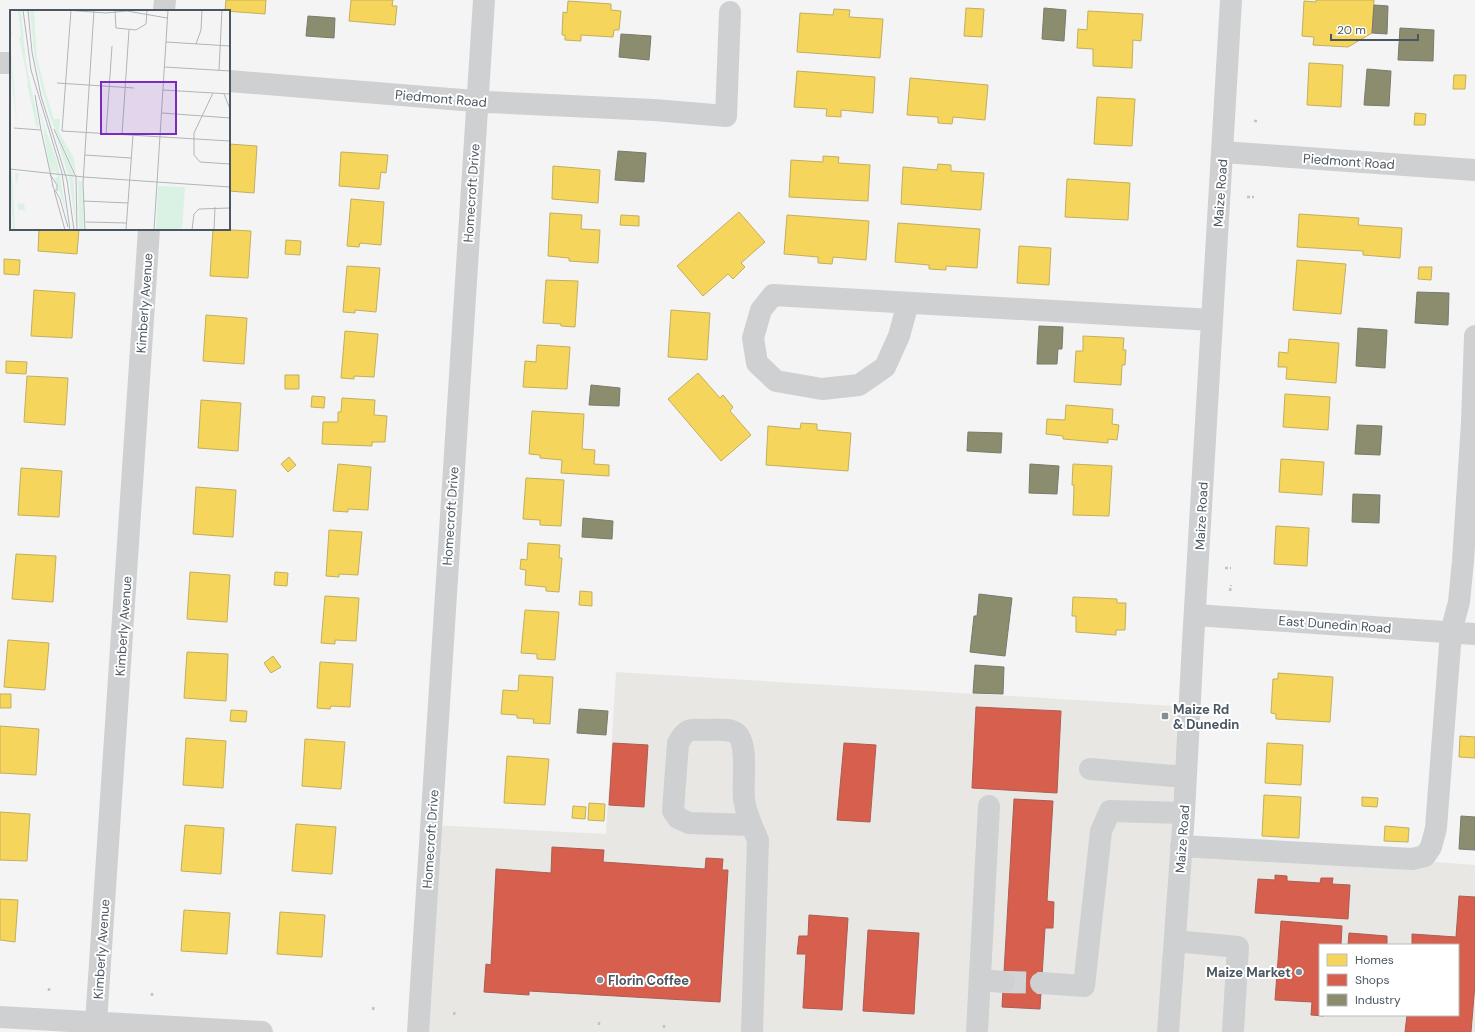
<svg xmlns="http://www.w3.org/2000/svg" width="1475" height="1032" font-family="'DM Sans',sans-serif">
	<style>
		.commercial { fill: #e8e7e3; fill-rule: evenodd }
		.homes { fill: #f6d55c; stroke: #c2af5e }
		.shops { fill: #d6604d; stroke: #ac5d53 }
		.industry { fill: #8c8c6e; stroke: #787c6a }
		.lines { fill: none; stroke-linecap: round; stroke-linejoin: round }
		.minor-tunnel { stroke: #d2d4d7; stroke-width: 22; stroke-dasharray: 22 11; stroke-linecap: butt }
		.path { stroke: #bcc7c4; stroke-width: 2.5; stroke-dasharray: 3 2; stroke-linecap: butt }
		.minor { stroke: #ced0d2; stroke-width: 22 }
		.poi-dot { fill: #868d94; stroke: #fff; stroke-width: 1.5 }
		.labels { text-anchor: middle; stroke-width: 4; stroke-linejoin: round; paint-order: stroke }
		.street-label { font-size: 13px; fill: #4a5661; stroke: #fff }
		.poi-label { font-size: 13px; font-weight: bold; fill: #4a5661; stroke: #fff; text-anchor: start }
		.inset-road { fill: none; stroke: #b0b5b9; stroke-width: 1 }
		.view { fill: #7b2cbf; fill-opacity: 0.15; stroke: #7b2cbf; stroke-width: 2 }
		.inset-edge { fill: none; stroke: #4a5661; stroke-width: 2 }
	</style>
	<rect width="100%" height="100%" fill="#f4f4f4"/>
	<!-- commercial -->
	<path class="commercial" d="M616 672 1191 707 1182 843 1475 865V1032H418L432 825 606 834ZM1320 945H1458V1015H1320Z"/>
	<!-- homes -->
	<path class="homes" d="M226 0H266L265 14 225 11Z
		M351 0H393L392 6H397L395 25 349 21Z
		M1316 0H1374L1372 33 1348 47 1313 45 1314 37 1302 36 1304 1 1316 2Z
		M568 1 611 4V10L621 11 619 30H614L613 37 581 35V41L565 40V35H562L563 12 567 13Z
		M966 8 984 9 982 37 964 36Z
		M834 9 850 10 849 17 883 19 880 58 797 52 800 13 833 15Z
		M1088 11 1143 14 1141 41 1133 40 1132 68 1093 66V49L1077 48 1078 29 1087 30Z
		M1309 63 1343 65 1341 107 1307 105Z
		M797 71 875 77 873 113 841 110V117L826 116 827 109 794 107Z
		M1454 75H1466L1465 89H1453Z
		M910 78 988 85 985 120 953 117 952 124 938 123V117L907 115Z
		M1097 97 1135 99 1132 146 1094 144Z
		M1415 113 1426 114 1425 125H1414Z
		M229 144 257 146 254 193 229 191Z
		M341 152 388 155 386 173 381 172 379 189 339 186Z
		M823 156 839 157 838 163 870 165 868 201 789 197 791 160 823 162Z
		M938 164 951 165V171L984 173 981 210 901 204 903 167 937 170Z
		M553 166 600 170 598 203 552 199Z
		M1067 179 1130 183 1128 220 1065 217Z
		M351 199 384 202 381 245 360 243 359 247 347 246Z
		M739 212 765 242 741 263 745 267 733 279 728 274 703 296 677 266Z
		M550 213 582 215 581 229 600 230 598 263 569 261V258L548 256Z
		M1299 214 1359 218 1358 225 1402 228 1400 258 1363 255V251L1297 247Z
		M621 215 639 216V226L620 225Z
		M787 215 869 221 866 260 833 257 832 264 818 263V257L784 254Z
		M898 223 980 229 977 268 946 266V270L929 269V265L895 262Z
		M39 229H79L77 254 38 251Z
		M213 229 251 231 248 278 210 276Z
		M286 240 301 241 300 255 285 254Z
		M1019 246 1051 248 1049 285 1017 283Z
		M4 259 20 260 19 275 4 274Z
		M1297 260 1346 264 1341 314 1293 310Z
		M347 266 380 268 376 312 355 310V313L343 312Z
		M1419 267H1432L1431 280 1418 279Z
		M546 280 578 281 575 327 561 326V324L543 323Z
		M34 290 75 293 72 338 31 336Z
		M671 310 710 313 707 360 668 357Z
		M206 315 247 318 244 364 203 361Z
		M345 331 378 334 374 377 354 376V379L341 378Z
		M1083 336 1124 338 1123 350H1126L1125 365H1122L1121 385 1074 382 1076 351H1083Z
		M1289 339 1339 343 1336 383 1286 379 1287 367H1278L1279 352 1288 353Z
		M537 345 570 347 567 389 523 387 525 361 536 362Z
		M6 361 27 362 26 374 6 373Z
		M698 373 720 398 723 395 733 407 730 411 751 435 721 461 668 399Z
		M285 375H299V389H285Z
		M27 376 68 378 65 425 24 422Z
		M1285 394 1330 397 1328 430 1283 427Z
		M312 396 325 397 324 408 311 407Z
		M342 398 375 400 374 415 387 416 385 442H372V446L322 444 323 422H338V412H341Z
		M201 400 241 403 238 451 198 448Z
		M1066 405 1113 409 1112 424 1119 425 1117 440 1108 439V443L1063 439V436L1046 434 1047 419 1065 420Z
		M532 411 584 414 582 449 595 450 594 464 609 465V476L561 473 562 460 540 458V455L529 454Z
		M801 423 817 424V430L851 433 848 471 766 465 768 426 800 429Z
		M289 457 296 465 288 472 281 464Z
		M1281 459 1324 462 1322 495 1279 492Z
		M338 464 371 467 368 510 348 509V512L333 511Z
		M1073 464 1112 466 1109 516 1073 515 1074 485H1072Z
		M21 468 62 471 59 517 18 515Z
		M526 478 564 480 561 526 540 525V520L523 519Z
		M196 487 236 490 233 537 193 534Z
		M1276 526 1309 528 1307 566 1274 564Z
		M329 530 362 532 358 575 339 574V577L326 576Z
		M528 543 560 545 559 558H562L559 592 546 591V587L525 585 526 570 520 569 521 559 527 560Z
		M16 554 56 556 53 602 12 599Z
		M190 572 230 575 227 622 187 619Z
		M275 572 288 573 287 586 274 585Z
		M580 591 592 592V606L579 605Z
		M325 596 359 598 356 641 335 640V644L321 643Z
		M1073 597 1117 599V603H1126L1125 630H1116V635L1076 632V616H1072Z
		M525 610 559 612 555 660 537 659V654L521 653Z
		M8 640 49 643 45 690 4 687Z
		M187 652 228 654 226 701 184 698Z
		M273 656 281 667 271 673 264 663Z
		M320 662 353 664 350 707 331 706 330 709 317 708Z
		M1278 673 1333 677 1330 722 1276 719V714L1271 713 1273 679H1278Z
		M519 675 553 677 550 724 533 723 534 719 517 718V715L501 714 503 690 518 691Z
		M0 694H11V708H0Z
		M231 710 247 711 246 722 230 721Z
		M0 726 39 729 36 775 0 773Z
		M1460 736 1475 737V758L1459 757Z
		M186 738 226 741 223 788 183 785Z
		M305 739 345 742 341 789 302 786Z
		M1267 743 1303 745 1301 785 1265 783Z
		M507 756 549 759 545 805 504 803Z
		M1264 795 1301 797 1299 838 1262 836Z
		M1362 797 1378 798 1377 807 1362 806Z
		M589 803 605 804 604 821 588 820Z
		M573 806 586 807 585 819 572 818Z
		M0 812 30 814 27 861 0 860Z
		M296 824 336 827 332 874 292 871Z
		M185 825 224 828 221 874 181 871Z
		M1385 826 1409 828 1408 842 1384 841Z
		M0 899 18 900 15 942 0 940Z
		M184 910 230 913 227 954 181 951Z
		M280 912 325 915 322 957 277 954Z"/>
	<!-- shops -->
	<path class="shops" d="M976 707 1061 711 1057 793 972 788Z
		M613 743 648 745 644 807 609 805Z
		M844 743 876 745 870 822 837 820Z
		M1014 799 1053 801 1047 901 1054 902 1053 928H1045L1040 1009 1002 1007Z
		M552 847 604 850 603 862 705 869 706 858 723 859 722 870H728L720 1002 529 991V995L484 992 486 964 491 965 496 869 551 873Z
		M1275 875 1287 876V881L1320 883 1321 878H1333L1332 884 1350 885 1348 919 1255 913 1258 879 1275 880Z
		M1459 896 1475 897V984L1471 1032H1405L1407 1015H1458V945H1412V934L1456 937Z
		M809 915 848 918 842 1010 803 1008 806 954H797L799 936H808Z
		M1281 921 1342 926 1341 945H1320V1015H1324V1016L1311 1015 1312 1002 1275 1000Z
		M868 930 919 933 914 1014 863 1011Z
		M1349 933 1387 936V945H1348Z"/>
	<!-- industry -->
	<path class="industry" d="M1374 5 1388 6 1387 34 1372 33Z
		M1044 8 1066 10 1064 41 1042 39Z
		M308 16 335 18 334 38 306 36Z
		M1400 28 1434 30 1433 61 1398 60Z
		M621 34 651 36 649 60 619 57Z
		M1367 69 1391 71 1389 106 1364 105Z
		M618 151 646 153 644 182 615 180Z
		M1417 292 1449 293 1448 325 1415 323Z
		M1039 326 1063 327 1062 349H1058L1057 364H1037Z
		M1358 328 1387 330 1385 368 1356 366Z
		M591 385 620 388 619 406 589 405Z
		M1357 425 1382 426 1380 455 1355 454Z
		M968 432 1002 433 1001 453 967 451Z
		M1030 464 1059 466 1057 494 1029 493Z
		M1353 494 1380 495 1379 523 1352 522Z
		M583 518 613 521 612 539 582 537Z
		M979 594 1012 598 1005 656 970 652 974 616H977Z
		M975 665 1004 667 1003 694 973 693Z
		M579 709 608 711 606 735 577 733Z
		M1461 816 1475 817V850L1459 849Z"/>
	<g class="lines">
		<!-- minor-tunnel -->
		<path class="minor-tunnel" d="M1004 982 1041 983"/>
		<!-- path -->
		<path class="path" d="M1254 121H1258
			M1247 197H1254
			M1225 568H1231
			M1230 591 1231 585
			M49 991V987
			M152 993V998
			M373 1010 374 1005
			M454 1015 455 1010
			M599 1022V1025
			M664 1025V1028"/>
		<!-- minor -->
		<path class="minor" d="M164 11 165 0
			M0 63H11
			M229 81 487 102 654 110 726 116 730 12
			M1223 152 1475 170
			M908 303 899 336 885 367 859 385 822 389 776 381 757 363 753 338 761 310 773 295 1212 320
			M1195 615 1475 634
			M1090 769 1185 777
			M751 825 689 823 678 818 673 811 678 743C686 729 689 729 705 730 714 730 728 728 736 733 749 743 742 783 744 799 746 814 752 827 758 840L752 1032
			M1181 846 1412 859 1425 856 1431 847 1436 828 1451 632 1459 602 1463 561 1472 423 1475 336
			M1175 941 1238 947 1233 1032
			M980 980 1004 982
			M1041 983 1084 986 1101 831 1110 811 1184 813
			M0 1017 262 1032
			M96 1023 149 229
			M418 1032 484 0
			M977 1032 989 806
			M1168 1032 1184 813 1193 642 1231 0"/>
	</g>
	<!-- markers -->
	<g class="poi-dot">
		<rect x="1161" y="712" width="8" height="8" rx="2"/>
		<circle cx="1299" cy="972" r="4"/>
		<circle cx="600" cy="980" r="4"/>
	</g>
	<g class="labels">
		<!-- street labels -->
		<g class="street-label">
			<text transform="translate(441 98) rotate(5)" y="5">Piedmont Road</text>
			<text transform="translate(1349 161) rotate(4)" y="5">Piedmont Road</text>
			<text transform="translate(471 193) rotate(-86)" y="5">Homecroft Drive</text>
			<text transform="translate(1220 193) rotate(-86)" y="5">Maize Road</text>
			<text transform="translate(144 303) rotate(-86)" y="5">Kimberly Avenue</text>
			<text transform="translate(450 516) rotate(-86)" y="5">Homecroft Drive</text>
			<text transform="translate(1201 516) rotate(-87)" y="5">Maize Road</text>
			<text transform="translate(1335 624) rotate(4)" y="5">East Dunedin Road</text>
			<text transform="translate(123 626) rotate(-86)" y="5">Kimberly Avenue</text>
			<text transform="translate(430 839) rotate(-86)" y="5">Homecroft Drive</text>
			<text transform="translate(1182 839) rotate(-86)" y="5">Maize Road</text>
			<text transform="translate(101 949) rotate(-86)" y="5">Kimberly Avenue</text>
		</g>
		<!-- poi labels -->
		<g class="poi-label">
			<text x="1173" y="714">Maize Rd<tspan x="1173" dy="15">&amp; Dunedin</tspan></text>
			<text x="1291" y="977" text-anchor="end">Maize Market</text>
			<text x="608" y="985">Florin Coffee</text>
		</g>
	</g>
	<!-- overview -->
	<g transform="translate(10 10)">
		<rect width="220" height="220" fill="#f4f4f4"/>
		<path d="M8 0H11L16 53 29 116 27 118 9 27H11ZM20 0H24L27 48 36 84 44 109H50L49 122 64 149 66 164 41 110 32 79 24 42ZM0 14 2 24 0 28 7 116 3 82 0 36ZM27 94 48 155 56 201 45 169 47 167V162L41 161 39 153 46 161ZM45 123 63 163 66 217 59 168ZM0 162H2L5 220H3ZM5 163H9L6 175 8 193 14 194 15 200H8L10 220ZM68 170 72 172 74 220H69ZM148 176 175 177 172 220H146Z" fill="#d9f2e3"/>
		<path d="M19 72 27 114 26 115 17 73ZM33 118 45 148 48 162 39 153Z" fill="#d9f2e3"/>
		<path class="inset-road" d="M13 0 21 60 52 163 60 220M18 0 22 42 31 86 57 170 64 220M55 0 96 3 117 1 157 8M61 0 52 121 220 131M105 1 106 18 126 20 136 14 137 0M156 32 220 36M186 34 191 20 192 0M155 57 220 61M209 60 212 0M47 73 124 78M153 80 220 84M203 83 184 123V145L190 152 220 154M214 84 220 99M25 85 31 120M152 103 220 108M4 118 31 120 43 176M44 119 66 167 67 220M96 124 102 36M112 125 119 20M75 145 121 148M0 159 74 167 220 177M40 164 47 175V181M42 175 50 189 58 217M44 180 55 220M73 191 118 193M76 212 117 213M75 220 73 173 84 0M116 220 123 125M144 220 158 0M182 220 184 204 189 199 220 198M204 220 205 197"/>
		<path class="view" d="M91 72H166V124H91Z"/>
		<rect width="220" height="220" class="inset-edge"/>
	</g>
	<!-- legend -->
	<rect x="1319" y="944" width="140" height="72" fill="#ffffff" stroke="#b7bbc0"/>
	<rect x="1327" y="954" width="20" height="12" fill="#f6d55c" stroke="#b7bbc0"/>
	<text x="1355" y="964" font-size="12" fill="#4a5661">Homes</text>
	<rect x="1327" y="974" width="20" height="12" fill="#d6604d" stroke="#b7bbc0"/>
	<text x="1355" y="984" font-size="12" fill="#4a5661">Shops</text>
	<rect x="1327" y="994" width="20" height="12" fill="#8c8c6e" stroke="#b7bbc0"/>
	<text x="1355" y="1004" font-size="12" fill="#4a5661">Industry</text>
	<!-- scale -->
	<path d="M1331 34v6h87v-6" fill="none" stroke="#4a5661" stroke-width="2"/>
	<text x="1337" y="34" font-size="12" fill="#4a5661" stroke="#ffffff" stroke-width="3" paint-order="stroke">20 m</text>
</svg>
